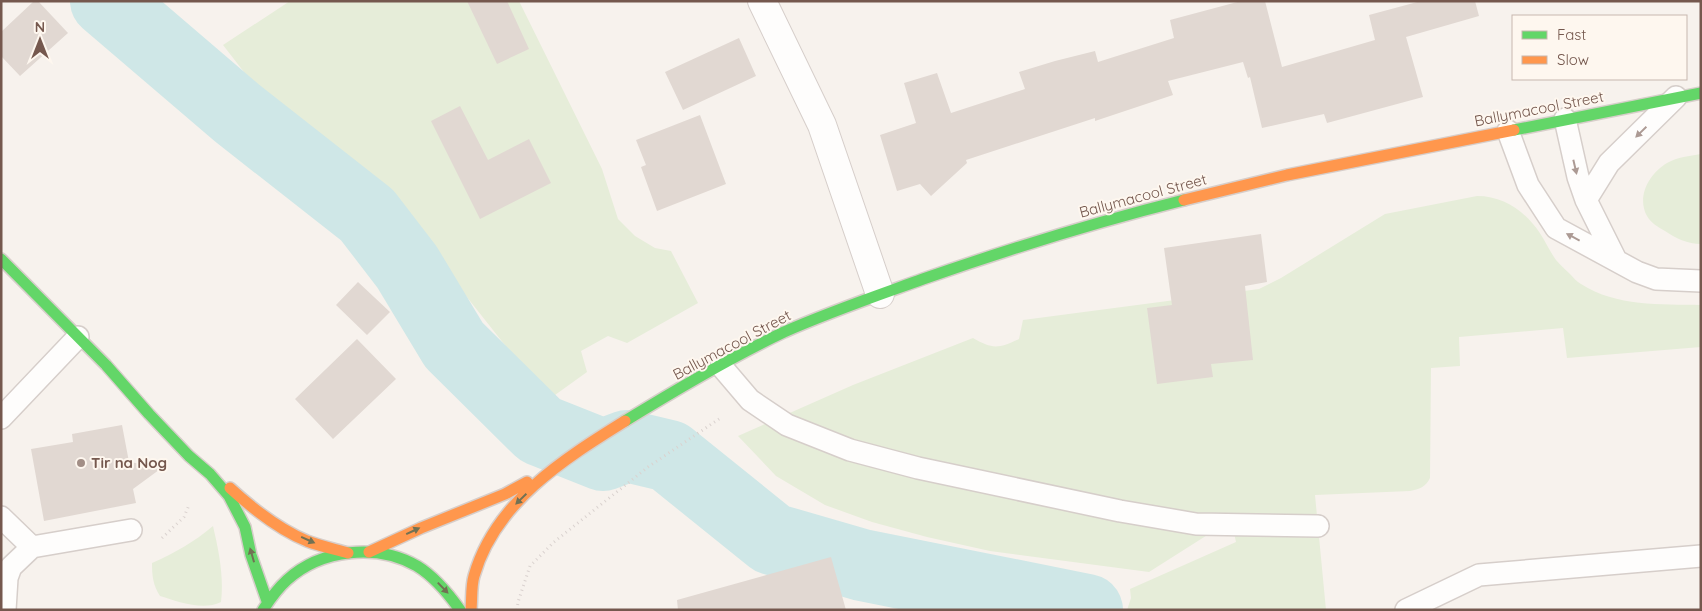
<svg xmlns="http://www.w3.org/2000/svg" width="1702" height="611" font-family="Quicksand,sans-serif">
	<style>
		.green { fill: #e6edd9 }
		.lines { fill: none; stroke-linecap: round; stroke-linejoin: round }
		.river { stroke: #cfe7e7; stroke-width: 72 }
		.building { fill: #e1d8d2 }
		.lane-casing { stroke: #d6ceca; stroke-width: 24 }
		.street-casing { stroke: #d6ceca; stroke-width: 30 }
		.fast-casing { stroke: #d7ceca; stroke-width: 14 }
		.slow-casing { stroke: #d7ceca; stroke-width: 14 }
		.path { stroke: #dad2cf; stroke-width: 3; stroke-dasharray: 1 4; stroke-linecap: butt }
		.lane { stroke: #fefdfc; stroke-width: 21 }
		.street { stroke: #fefdfc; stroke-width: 28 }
		.fast { stroke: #63d668; stroke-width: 11 }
		.slow { stroke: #ff974d; stroke-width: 11 }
		.oneway { fill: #ac9a94 }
		.oneway2 { fill: #717153 }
		.poi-dot { fill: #a28e86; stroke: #fef7ef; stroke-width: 2 }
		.labels { text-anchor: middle; stroke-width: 4; stroke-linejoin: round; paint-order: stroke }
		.street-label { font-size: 15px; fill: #75584e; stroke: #fef7ef }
		.poi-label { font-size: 15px; font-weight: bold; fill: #75584e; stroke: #fef7ef; text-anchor: start }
	</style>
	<rect width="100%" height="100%" fill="#f7f2ed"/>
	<!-- green -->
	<path class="green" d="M290 1H519L602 169 618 219 635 236 655 248 671 251 698 303 627 343 608 336 581 351 587 372 555 395 543 393 386 195 278 116 223 45Z
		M1701 154V244C1688 244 1675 238 1665 231 1658 227 1651 223 1647 216 1636 196 1650 173 1667 163 1678 157 1689 156 1701 154Z
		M1477 196C1500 196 1519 207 1533 224 1543 235 1548 249 1556 260 1560 265 1565 269 1570 274 1573 277 1577 282 1581 284 1617 307 1660 304 1701 305V347L1567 358 1563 328 1459 337 1460 366 1431 368 1430 478C1426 487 1419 489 1410 491L1315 495 1326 610H1127L1131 598 1130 589 1236 542 1231 520 1149 572 990 551 927 537 872 522 825 505 776 476 738 436 853 385 973 338C992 349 998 349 1019 339L1023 320 1259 289 1281 278 1385 214Z
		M213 526C219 552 224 576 221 602 203 611 179 602 160 596 153 585 152 576 152 563 175 553 194 542 213 526Z"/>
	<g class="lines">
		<!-- river -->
		<path class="river" d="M106 1 237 113 367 215 407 267 454 345 540 430 603 455 627 446 669 456 772 539 862 565 1087 610"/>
	</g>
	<!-- building -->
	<path class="building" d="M34 1H38L68 33 20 76 1 56V32Z
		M467 1H507L529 49 497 64Z
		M1241 1H1265L1282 67 1375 40 1369 15 1421 1H1475L1479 16 1406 37 1423 97 1327 123 1324 114 1262 128 1250 77 1248 78 1243 62 1168 81 1173 95 1095 121V118L966 160 967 163 931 196 920 184 897 191 880 135 916 123 904 83 937 73 951 113 1025 89 1019 72 1055 61 1095 51 1098 62 1174 38 1170 20Z
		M739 38 756 76 683 110 665 72Z
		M460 106 488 160 529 139 551 183 480 219 431 121Z
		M700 115 726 184 657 211 641 167 646 165 636 140Z
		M1261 234 1267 282 1245 286 1253 360 1211 364 1213 377 1157 384 1147 308 1172 305 1164 248Z
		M358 282 390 312 367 335 336 305Z
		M357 339 396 379 333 439 295 399Z
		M122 425 129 462 163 467 133 489 136 503 44 521 31 449 73 442 72 434Z
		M831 557 846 610H678L677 600Z"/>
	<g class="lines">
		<!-- lane casing -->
		<g class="lane-casing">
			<path id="lane" d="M1565 119 1578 177 1586 200 1616 260
				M1508 131 1528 185 1556 228 1637 272 1656 279 1701 281
				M1586 200 1609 163 1676 97
				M721 366 750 400 787 425 850 450 918 468 1120 511 1196 524 1318 526
				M1 418 78 337
				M1 517 32 547
				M5 610 7 578 11 567 32 547 131 530
				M1406 610 1479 575 1701 556"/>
		</g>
		<!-- street casing -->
		<g class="street-casing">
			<path id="street" d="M762 1 822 125 880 294"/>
		</g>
		<!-- fast casing -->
		<g class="fast-casing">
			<path id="fast" d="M1514 130 1701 93
				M1 259 106 365 149 414 189 456 210 474 229 496 245 527 251 555 267 601
				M625 421C677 389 729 358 784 332 829 312 876 296 923 279 1009 249 1096 222 1184 200
				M263 610C270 599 277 589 287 580 321 549 377 543 417 566 435 577 448 593 460 610"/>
		</g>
		<!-- slow casing -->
		<g class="slow-casing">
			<path id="slow" d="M1184 200 1287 175 1514 130
				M230 488C253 509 278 529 307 541 320 546 334 549 348 553
				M369 552 421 528 505 494 527 482
				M471 610C472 599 471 586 474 576 495 502 564 459 625 421"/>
		</g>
		<!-- path -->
		<path class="path" d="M162 538 184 517 189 505
			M517 610 518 602 530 566 554 542 648 467 722 417"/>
		<!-- lane -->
		<use href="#lane" class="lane"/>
		<!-- street -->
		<use href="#street" class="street"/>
		<!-- fast -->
		<use href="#fast" class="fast"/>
		<!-- slow -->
		<use href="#slow" class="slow"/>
	</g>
	<!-- one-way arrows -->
	<defs><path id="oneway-solid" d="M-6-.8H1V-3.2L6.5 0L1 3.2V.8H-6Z" transform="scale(1.25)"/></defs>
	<g class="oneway">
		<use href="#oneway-solid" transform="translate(1641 132) rotate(136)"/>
		<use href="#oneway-solid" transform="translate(1575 167) rotate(77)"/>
		<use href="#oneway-solid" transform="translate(1573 237) rotate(-152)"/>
	</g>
	<g class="oneway2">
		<use href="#oneway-solid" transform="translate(521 499) rotate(136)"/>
		<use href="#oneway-solid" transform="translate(413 531) rotate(-25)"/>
		<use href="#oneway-solid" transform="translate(308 540) rotate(24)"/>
		<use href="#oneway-solid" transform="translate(252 555) rotate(-106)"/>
		<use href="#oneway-solid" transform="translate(443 588) rotate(46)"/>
	</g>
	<!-- markers -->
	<circle class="poi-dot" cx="81" cy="463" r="5"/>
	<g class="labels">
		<!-- street labels -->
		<g class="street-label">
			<text transform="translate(1539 109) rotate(-11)" y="5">Ballymacool Street</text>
			<text transform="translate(1143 196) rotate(-15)" y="5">Ballymacool Street</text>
			<text transform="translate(732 345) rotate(-28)" y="5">Ballymacool Street</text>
		</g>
		<!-- poi labels -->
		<g class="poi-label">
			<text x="91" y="468">Tir na Nog</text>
		</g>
	</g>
	<!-- border -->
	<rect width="1702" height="611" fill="none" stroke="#75584e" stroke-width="5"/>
	<!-- legend -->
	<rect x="1512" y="15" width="175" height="65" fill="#fef7ef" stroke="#c7b7af"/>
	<rect x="1522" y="31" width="25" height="8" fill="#63d668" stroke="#c7b7af"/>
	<text x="1557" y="40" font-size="15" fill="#75584e">Fast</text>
	<rect x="1522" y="56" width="25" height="8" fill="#ff974d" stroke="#c7b7af"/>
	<text x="1557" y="65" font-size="15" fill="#75584e">Slow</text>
	<!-- north arrow -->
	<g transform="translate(40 40)" stroke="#fef7ef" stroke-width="4" paint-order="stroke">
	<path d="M0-4L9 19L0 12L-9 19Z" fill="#75584e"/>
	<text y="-8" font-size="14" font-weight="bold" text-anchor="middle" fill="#75584e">N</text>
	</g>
</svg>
